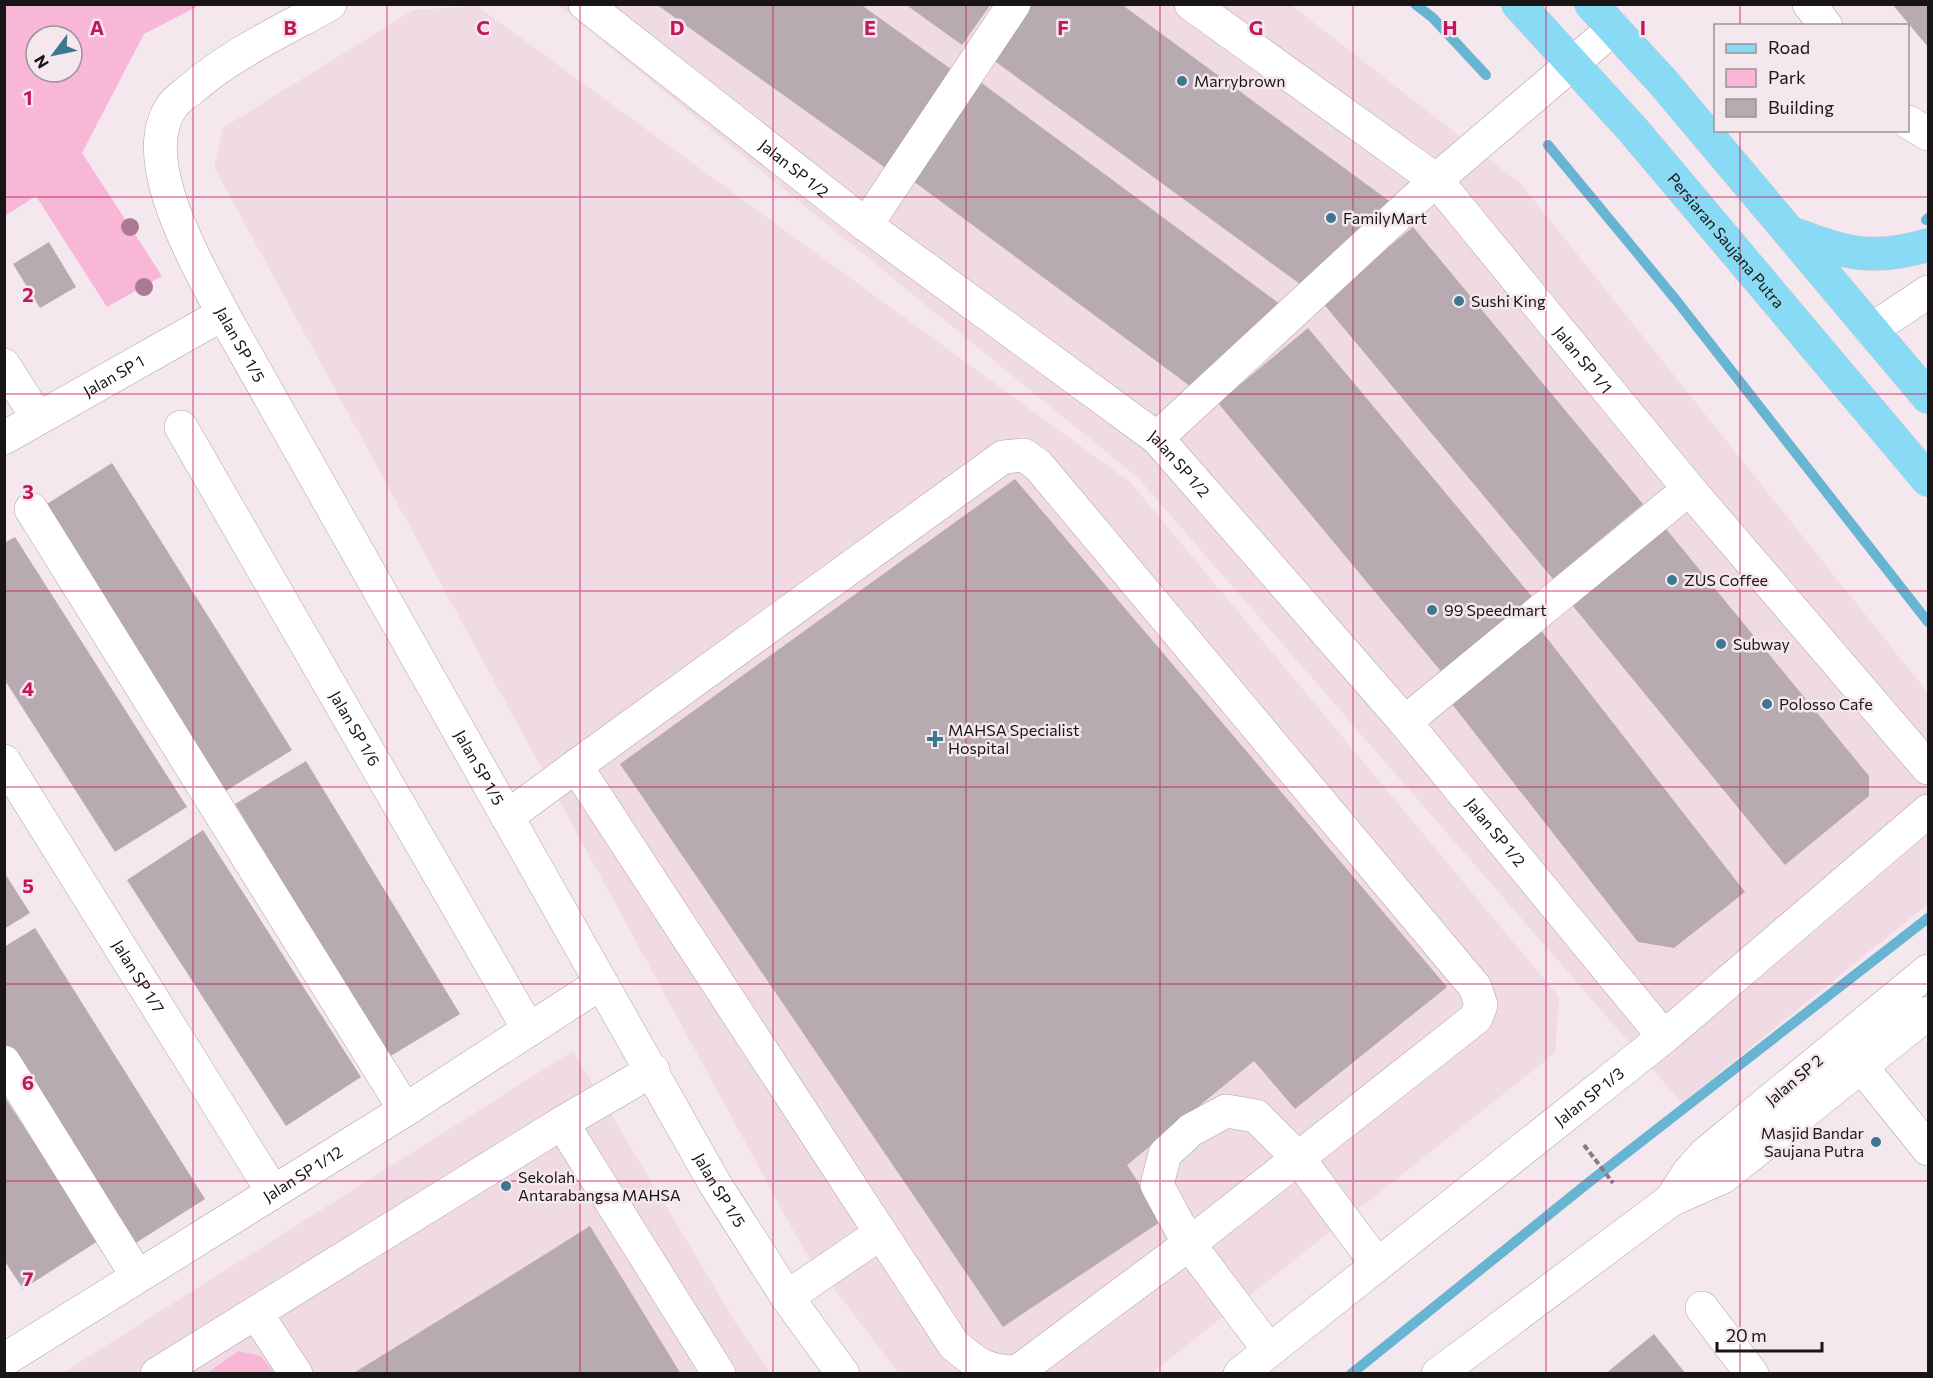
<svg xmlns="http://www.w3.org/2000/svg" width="1933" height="1378" font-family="Commissioner,sans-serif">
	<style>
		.built { fill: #f0dae4 }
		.green { fill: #f8b7d7; fill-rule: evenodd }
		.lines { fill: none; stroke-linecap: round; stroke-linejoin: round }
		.stream { stroke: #68b4d3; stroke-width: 10 }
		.building { fill: #b7aab0 }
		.minor-casing { stroke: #afa2a8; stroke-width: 34 }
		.major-casing { stroke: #cccbcc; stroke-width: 34 }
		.path { stroke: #867d81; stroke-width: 4; stroke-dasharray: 6 3; stroke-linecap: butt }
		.minor { stroke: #fff; stroke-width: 33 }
		.major { stroke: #89daf5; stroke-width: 33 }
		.tree { fill: #aa7a95 }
		.grid { fill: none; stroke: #c2185b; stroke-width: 1.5; stroke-opacity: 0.55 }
		.poi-dot { fill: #3b778e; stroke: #f5e7ee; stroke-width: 2 }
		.labels { text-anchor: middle; stroke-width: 5; stroke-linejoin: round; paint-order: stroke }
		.poi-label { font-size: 16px; fill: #191416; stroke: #f5e7ee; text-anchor: start }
		.street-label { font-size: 16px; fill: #191416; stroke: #f5e7ee }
		.grid-label { font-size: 20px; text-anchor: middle; font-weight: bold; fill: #c2185b; stroke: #f5e7ee; stroke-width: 5; stroke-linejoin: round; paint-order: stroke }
	</style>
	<rect width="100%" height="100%" fill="#f5e7ee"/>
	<!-- built -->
	<path class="built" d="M558 5H1291L1521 184 1928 693V904L1682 1103 1138 478Z
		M477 6 1130 482 1559 997 1555 1053 1152 1373H899L804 1250 214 167 223 128 413 10Z
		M573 1051 735 1322 771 1373 61 1374Z"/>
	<!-- green -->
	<path class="green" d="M5 4 200 5 144 34 82 153 162 276 107 307 36 196 5 216ZM36 36H72V72H36Z
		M238 1351 261 1356 274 1373H207Z"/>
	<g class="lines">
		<!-- stream -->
		<path class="stream" d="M1415 4 1433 18 1486 75
			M1548 145 1676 300 1928 622
			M1926 220 1928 218
			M1351 1374 1588 1183 1928 918"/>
	</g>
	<!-- building -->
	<path class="building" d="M656 4H860L955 72 887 169Z
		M905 4H991L962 45Z
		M1021 4H1121L1392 203 1304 287 985 54Z
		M1892 4H1928V47Z
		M979 81 1288 310 1194 389 909 178Z
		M1413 227 1643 504 1553 579 1322 302Z
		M49 242 76 287 40 308 13 264Z
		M1308 328 1539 605 1449 681 1218 403Z
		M112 463 292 750 221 794 42 507Z
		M1015 479 1447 987 1295 1109 1254 1061 1127 1165 1163 1220 1003 1327 620 764Z
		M1662 524 1869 776V796L1785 865 1568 600Z
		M15 537 187 807 115 852 4 679V543Z
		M1536 624 1745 892 1674 948 1638 942 1445 695Z
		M306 761 460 1014 389 1057 235 804Z
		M203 830 361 1077 286 1126 127 880Z
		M4 872 30 913 4 929Z
		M35 928 205 1199 131 1246 4 1044V947Z
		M4 1096 98 1241 23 1289 4 1260Z
		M590 1226 681 1374H352L488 1290Z
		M1654 1334 1686 1374H1605Z"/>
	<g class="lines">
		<!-- minor casing -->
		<g class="minor-casing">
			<g id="minor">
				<path id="s1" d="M330 4C282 31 231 54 190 90 185 94 177 99 173 105 133 157 198 264 223 314L715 1184 787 1297 843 1374"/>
				<path id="s2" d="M585 4 866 225 1157 438 1405 722 1664 1037"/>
				<path id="s3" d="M1191 4 1436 180 1689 489 1928 768"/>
				<path d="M1809 4 1826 26"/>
				<path d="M1908 122 1928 134"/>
				<path d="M866 225 1014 4"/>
				<path d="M1871 330 1928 292"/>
				<path d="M4 365 37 417"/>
				<path id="s4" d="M181 427 529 1030"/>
				<path id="s5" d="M4 438 223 314"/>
				<path d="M1157 438 1436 180 1614 28"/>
				<path d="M31 509 405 1110"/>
				<path d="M1405 722 1689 489"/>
				<path id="s6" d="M4 761 273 1192"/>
				<path d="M507 817 576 766 1003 457 1024 455 1038 465 1475 987 1481 1005 1476 1018 1189 1244 1017 1372C987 1372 977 1364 954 1345L576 766"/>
				<path d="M1928 971 1705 1154 1688 1173 1671 1200 1723 1177 1928 1013"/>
				<path d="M1848 1050 1928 1149"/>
				<path d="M4 1062 137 1276"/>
				<path d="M562 1123 719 1374"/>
				<path d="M787 1297 881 1233"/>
				<path d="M1702 1308 1752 1374"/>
				<path d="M256 1313 296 1374"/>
				<path d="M1269 1350 1189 1244 1157 1185 1165 1154 1191 1130 1226 1111 1256 1116 1299 1159 1376 1263"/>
				<path id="s7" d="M4 1360 405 1110 601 983"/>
				<path d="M157 1374 562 1123 653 1070"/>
				<path id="s8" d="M1240 1374 1664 1037 1928 811"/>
				<path d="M1438 1374 1671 1200"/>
			</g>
		</g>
		<!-- major casing -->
		<g class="major-casing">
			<g id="major">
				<path id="s9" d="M1518 4 1633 130 1928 480"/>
				<path d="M1591 4 1662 81 1928 397"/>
				<path d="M1791 233C1846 253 1871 262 1928 245"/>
			</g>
		</g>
		<!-- path -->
		<path class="path" d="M1584 1145 1613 1183"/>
		<!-- minor -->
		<use href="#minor" class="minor"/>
		<!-- major -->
		<use href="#major" class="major"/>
	</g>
	<!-- trees -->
	<g class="tree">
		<circle cx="130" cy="227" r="9"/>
		<circle cx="144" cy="287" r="9"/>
	</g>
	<!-- grid -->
	<path class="grid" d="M193 4V1374M387 4V1374M580 4V1374M773 4V1374M966 4V1374M1160 4V1374M1353 4V1374M1546 4V1374M1740 4V26M1740 130V1374M4 197H1928M4 394H1928M4 591H1928M4 787H1928M4 984H1928M4 1181H1928"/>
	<!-- markers -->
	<g class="poi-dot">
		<circle cx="1182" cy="81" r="6"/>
		<circle cx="1331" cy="218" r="6"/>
		<circle cx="1459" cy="301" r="6"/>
		<circle cx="1672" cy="580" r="6"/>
		<circle cx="1432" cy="610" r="6"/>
		<circle cx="1721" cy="644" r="6"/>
		<circle cx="1767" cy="704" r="6"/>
		<path d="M932 730h6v6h6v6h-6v6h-6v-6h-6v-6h6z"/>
		<circle cx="1876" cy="1142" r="6"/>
		<circle cx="506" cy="1186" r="6"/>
	</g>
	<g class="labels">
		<!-- poi labels -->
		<g class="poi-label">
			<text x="1194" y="87">Marrybrown</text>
			<text x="1343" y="224">FamilyMart</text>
			<text x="1471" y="307">Sushi King</text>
			<text x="1684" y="586">ZUS Coffee</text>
			<text x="1444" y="616">99 Speedmart</text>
			<text x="1733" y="650">Subway</text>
			<text x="1779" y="710">Polosso Cafe</text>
			<text x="948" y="736">MAHSA Specialist<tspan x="948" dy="18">Hospital</tspan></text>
			<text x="1864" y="1139" text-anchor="end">Masjid Bandar<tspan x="1864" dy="18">Saujana Putra</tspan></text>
			<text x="518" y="1183">Sekolah<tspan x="518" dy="18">Antarabangsa MAHSA</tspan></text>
		</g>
		<!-- street labels -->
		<g class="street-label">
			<text dy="6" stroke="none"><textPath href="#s2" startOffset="266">Jalan SP 1/2</textPath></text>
			<text dy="6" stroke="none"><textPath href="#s9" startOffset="315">Persiaran Saujana Putra</textPath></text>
			<text dy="6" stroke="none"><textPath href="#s1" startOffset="447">Jalan SP 1/5</textPath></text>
			<text dy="6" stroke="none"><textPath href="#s3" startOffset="534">Jalan SP 1/1</textPath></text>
			<text dy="6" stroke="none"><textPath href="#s5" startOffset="126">Jalan SP 1</textPath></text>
			<text dy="6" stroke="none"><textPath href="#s2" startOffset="752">Jalan SP 1/2</textPath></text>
			<text dy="6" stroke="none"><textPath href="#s4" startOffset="348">Jalan SP 1/6</textPath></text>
			<text dy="6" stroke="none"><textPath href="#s1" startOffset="933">Jalan SP 1/5</textPath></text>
			<text dy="6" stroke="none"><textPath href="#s2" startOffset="1238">Jalan SP 1/2</textPath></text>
			<text dy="6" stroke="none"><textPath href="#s6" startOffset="254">Jalan SP 1/7</textPath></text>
			<text transform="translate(1794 1080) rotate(-40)" y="6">Jalan SP 2</text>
			<text dy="6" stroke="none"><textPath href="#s8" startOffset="446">Jalan SP 1/3</textPath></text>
			<text dy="6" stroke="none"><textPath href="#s7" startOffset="352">Jalan SP 1/12</textPath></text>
			<text dy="6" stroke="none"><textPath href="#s1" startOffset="1419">Jalan SP 1/5</textPath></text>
		</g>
	</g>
	<g class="grid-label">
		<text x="97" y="35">A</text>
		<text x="290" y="35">B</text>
		<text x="483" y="35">C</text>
		<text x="677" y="35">D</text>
		<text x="870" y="35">E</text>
		<text x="1063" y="35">F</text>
		<text x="1256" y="35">G</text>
		<text x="1450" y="35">H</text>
		<text x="1643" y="35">I</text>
		<text x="28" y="105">1</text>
		<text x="28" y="302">2</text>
		<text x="28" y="499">3</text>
		<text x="28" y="696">4</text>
		<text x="28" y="893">5</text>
		<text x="28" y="1090">6</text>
		<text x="28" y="1286">7</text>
	</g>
	<!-- border -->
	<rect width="1933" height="1378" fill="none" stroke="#191416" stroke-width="12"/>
	<!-- legend -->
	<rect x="1714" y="24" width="195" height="108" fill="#f5e7ee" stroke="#9d9398" stroke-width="1.5"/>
	<rect x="1726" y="44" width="30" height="9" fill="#89daf5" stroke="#9d9398" stroke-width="1.5"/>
	<text x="1768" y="54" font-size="18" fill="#191416">Road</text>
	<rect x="1726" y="69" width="30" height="18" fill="#f8b7d7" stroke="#9d9398" stroke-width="1.5"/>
	<text x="1768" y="84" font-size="18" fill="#191416">Park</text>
	<rect x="1726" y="99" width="30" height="18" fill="#b7aab0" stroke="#9d9398" stroke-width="1.5"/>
	<text x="1768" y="114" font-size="18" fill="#191416">Building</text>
	<!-- north arrow -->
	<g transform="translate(54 54) rotate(238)"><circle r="28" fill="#f5e7ee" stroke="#9d9398" stroke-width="1.5"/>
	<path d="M0-4.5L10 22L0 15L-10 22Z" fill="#3b778e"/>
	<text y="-9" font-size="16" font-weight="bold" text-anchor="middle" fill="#191416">N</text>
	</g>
	<!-- scale -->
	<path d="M1717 1342v9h105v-9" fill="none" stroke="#191416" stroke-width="3"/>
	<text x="1726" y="1342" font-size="18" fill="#191416" stroke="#f5e7ee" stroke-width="4.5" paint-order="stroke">20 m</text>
</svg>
